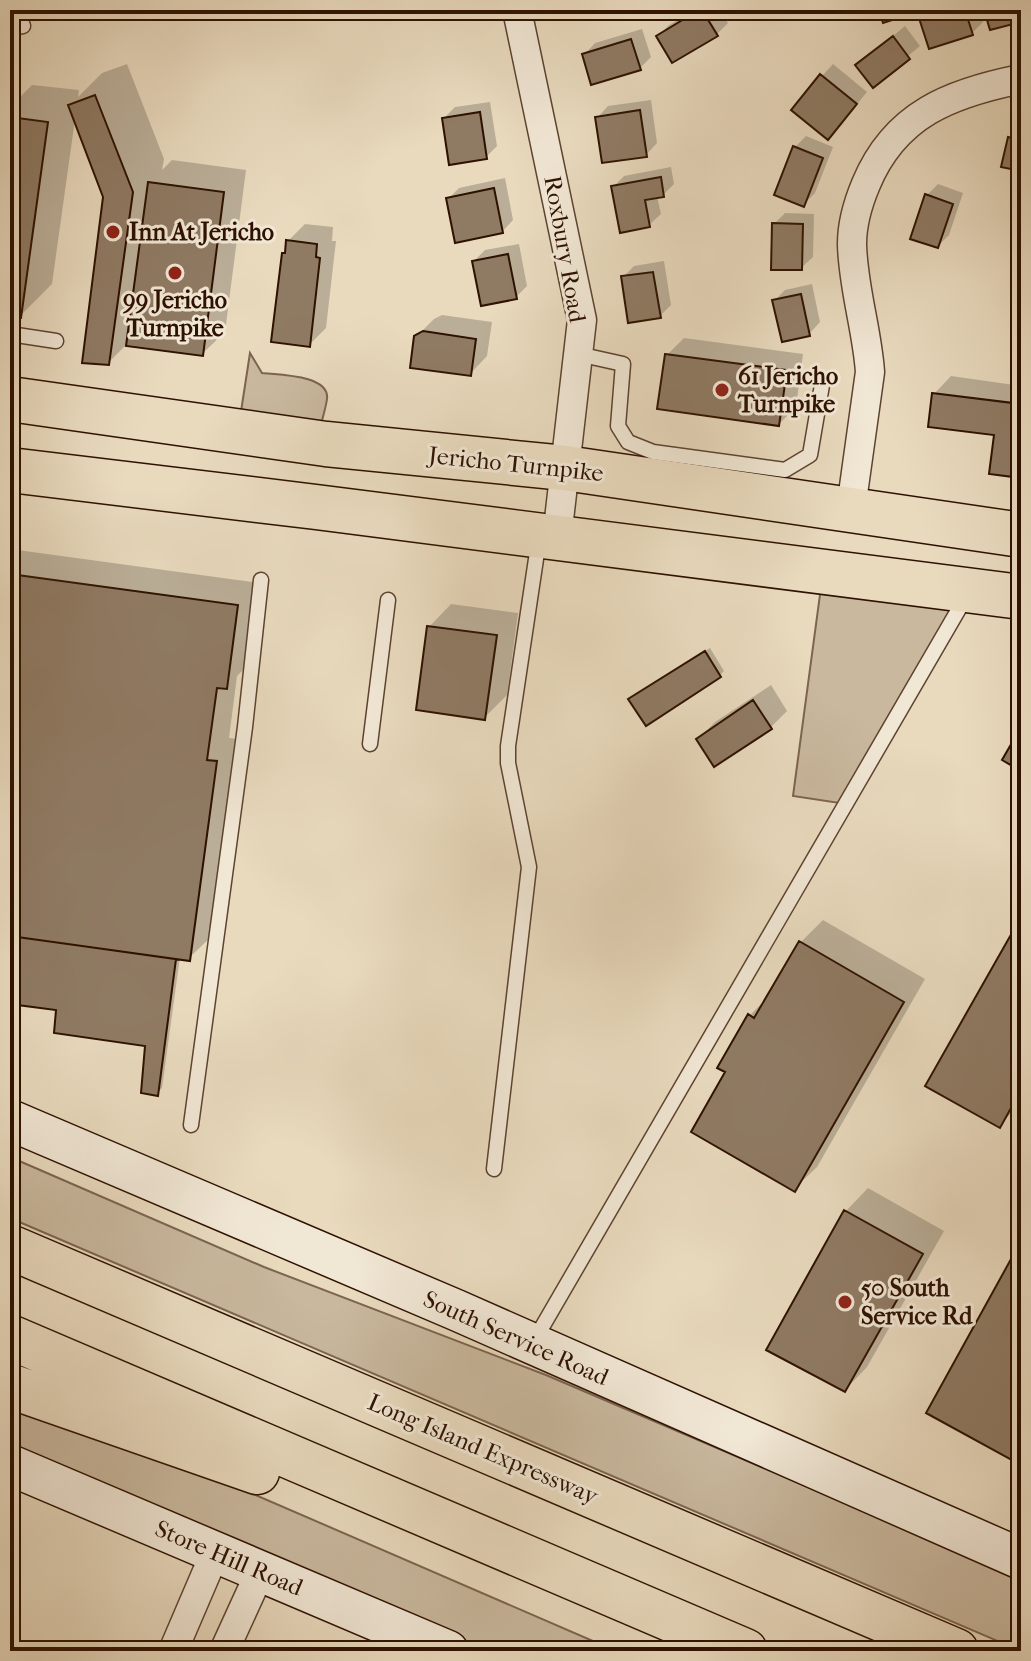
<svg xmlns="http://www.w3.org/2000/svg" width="1031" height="1661" font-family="'IM FELL French Canon',serif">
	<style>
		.green { fill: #c9b89e; stroke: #7c644f; stroke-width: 2 }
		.shadow { fill: #0003 }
		.building { fill: #8f7a63; stroke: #2e1100; stroke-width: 2 }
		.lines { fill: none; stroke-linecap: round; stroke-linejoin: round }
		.service-casing { stroke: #5d4330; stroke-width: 17 }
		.minor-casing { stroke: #5d4330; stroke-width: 31 }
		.secondary-casing { stroke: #2e1100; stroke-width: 43 }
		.primary-casing { stroke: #2e1100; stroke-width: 47 }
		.motorway-casing { stroke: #2e1100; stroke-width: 47 }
		.service { stroke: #f1e7d5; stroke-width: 14 }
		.minor { stroke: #f1e7d5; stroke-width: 28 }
		.secondary { stroke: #f1e7d5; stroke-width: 40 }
		.primary { stroke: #e9dabe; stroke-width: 44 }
		.motorway { stroke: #e9dabe; stroke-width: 44 }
		.poi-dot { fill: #8f2418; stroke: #f1e7d5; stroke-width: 3 }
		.labels { text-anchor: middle; stroke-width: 6; stroke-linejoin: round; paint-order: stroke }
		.poi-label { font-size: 24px; font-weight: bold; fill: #2e1100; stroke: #f1e7d5; text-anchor: start }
		.street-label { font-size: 24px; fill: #2e1100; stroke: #f1e7d5 }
	</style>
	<rect width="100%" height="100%" fill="#e9dabe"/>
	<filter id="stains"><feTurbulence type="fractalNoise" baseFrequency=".0025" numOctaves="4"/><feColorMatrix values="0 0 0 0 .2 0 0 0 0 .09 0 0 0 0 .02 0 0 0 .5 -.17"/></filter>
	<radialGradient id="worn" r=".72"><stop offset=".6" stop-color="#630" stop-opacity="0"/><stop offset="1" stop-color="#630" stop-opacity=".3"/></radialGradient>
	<!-- green -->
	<path class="green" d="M250 353 262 373C279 375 330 375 327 399 325 413 319 428 317 443L238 431Z
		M823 572 969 591 846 804 793 796Z
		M10 1157 264 1267 546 1375 1021 1578V1651L10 1218Z
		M10 1406 221 1480 616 1651H479L10 1452Z"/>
	<!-- shadow -->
	<path class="shadow" d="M695 10H720L728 23 717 34 658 36 669 25Z
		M727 10H744L732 18Z
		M919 10H979L983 22 972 33Z
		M905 26 920 46 873 85 858 65Z
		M642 29 651 57 640 68 584 55 595 43Z
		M127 64 164 159 162 170 172 160 246 170 225 332 202 354 127 344 108 363 105 196 75 119 52 284 20 316 10 315V107L32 85 79 90 78 97 102 73Z
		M833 64 867 92 839 126 822 76Z
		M651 100 657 143 646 155 597 118 608 106Z
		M490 102 497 146 486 157 444 118 455 107Z
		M1021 127V169L1010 138Z
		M806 136 833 147 815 193 804 204 795 147Z
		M671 167 674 184 663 195 657 196 661 214 649 225 613 187 624 176Z
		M505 178 513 220 502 232 448 199 459 188Z
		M938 184 963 193 949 235 938 246 927 195Z
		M785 213 814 214 813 257 801 268 774 224Z
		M305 224 333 227 332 241H336L326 328 309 345 284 254 287 250 288 241Z
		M519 244 527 286 516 297 474 261 485 250Z
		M664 261 671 305 660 316 623 277 634 266Z
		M812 284 820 322 809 334 774 301 785 290Z
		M442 315 492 322 487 356 470 374 416 337 434 319Z
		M684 338 803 354 796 407 779 424 667 355Z
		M951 376 1021 386V475L996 434 934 394Z
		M10 549 260 583 249 664 237 676 229 738 238 739 212 936 189 958 180 957 162 1088 157 1093 147 1044 58 1009 10 1002Z
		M451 604 518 613 507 695 484 718 429 627Z
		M710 648 724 671 719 676 631 699Z
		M771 685 787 711 770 728 698 739 715 722Z
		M823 920 925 979 817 1167 794 1189 728 1071 749 1016 770 995 800 943Z
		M1021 921V1104L999 1125Z
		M868 1188 944 1231 867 1367 845 1390 769 1349 846 1211Z"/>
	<!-- building -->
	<path class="building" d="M699 10H702L718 36 672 63 656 36Z
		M879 10H965L973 35 929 49 917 12 883 23Z
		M984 10H1021V22L990 30Z
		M893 36 910 59 873 88 855 65Z
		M631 39 641 70 591 85 582 54Z
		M820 74 857 104 828 140 791 110Z
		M95 95 133 192 109 365 82 363 103 197 68 105Z
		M640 110 647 157 602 163 595 117Z
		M480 112 487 159 449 165 442 118Z
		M10 117 48 122 21 318 10 317Z
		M1008 137 1021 140V171L1001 167Z
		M793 146 823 158 804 207 774 195Z
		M661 177 664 197 645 200 650 227 620 233 611 186Z
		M148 182 224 192 203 356 126 346Z
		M494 188 503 233 455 243 446 198Z
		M925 194 953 204 938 248 910 239Z
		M772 223 803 224 802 270H771Z
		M286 240 317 244 316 257 320 258 310 347 271 342 282 253H285Z
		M508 254 517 299 481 306 472 261Z
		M653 272 661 318 628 323 621 276Z
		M801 294 810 336 782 342 772 300Z
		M423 331 476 339 471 376 410 368 414 336Z
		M665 354 787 370 779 426 657 409Z
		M932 393 1021 404V478L989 474 994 435 928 427Z
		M10 574 238 605 227 689 217 688 207 760 217 761 190 961 10 936Z
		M427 626 497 635 485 720 416 710Z
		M705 651 721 677 646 726 628 699Z
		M753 700 772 729 714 767 696 739Z
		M1021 727V771L1002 760Z
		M1021 917V1090L1000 1128 925 1086Z
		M10 936 176 959 158 1096 141 1093 145 1046 54 1033 56 1010 10 1004Z
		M799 941 904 1002 795 1192 691 1132 725 1072 717 1068 748 1014 754 1018Z
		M844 1210 923 1254 845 1392 766 1350Z
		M1021 1241V1465L926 1413Z"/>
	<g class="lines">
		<!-- service casing -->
		<g class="service-casing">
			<path id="service" d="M10 28 23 26 17 10
				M10 334 56 341
				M578 354 623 364 618 426 628 442 653 452 785 470 810 455 822 385
				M370 744 388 600
				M191 1125 245 727 261 580
				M494 1169 529 867 508 763V746L539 539
				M534 1341 967 595"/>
		</g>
		<!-- minor casing -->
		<g class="minor-casing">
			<path id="minor" d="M517 10 582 320 557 537
				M851 508 870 372C867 329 853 288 852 244 852 224 858 203 866 184 895 114 951 93 1021 79
				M173 1651 215 1553
				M224 1651 261 1570"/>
		</g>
		<!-- secondary casing -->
		<g class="secondary-casing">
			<path id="secondary" d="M10 1120 456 1310 1021 1559
				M10 1465 448 1651"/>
		</g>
		<!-- primary casing -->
		<g class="primary-casing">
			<path id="primary" d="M10 399 326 444 565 468 1021 535
				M10 470 316 507 1021 597"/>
		</g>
		<!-- motorway casing -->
		<g class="motorway-casing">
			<path id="motorway" d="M10 1247 956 1651
				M10 1337 745 1651
				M10 1386 257 1472"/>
		</g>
		<!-- service -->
		<use href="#service" class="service"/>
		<!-- minor -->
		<use href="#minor" class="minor"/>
		<!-- secondary -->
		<use href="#secondary" class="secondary"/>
		<!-- primary -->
		<use href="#primary" class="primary"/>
		<!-- motorway -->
		<use href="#motorway" class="motorway"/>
	</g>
	<!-- markers -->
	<g class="poi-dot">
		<circle cx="113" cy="232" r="8"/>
		<circle cx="175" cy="273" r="8"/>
		<circle cx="722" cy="390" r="8"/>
		<circle cx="845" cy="1302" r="8"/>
	</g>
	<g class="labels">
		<!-- poi labels -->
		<g class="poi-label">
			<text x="129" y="240">Inn At Jericho</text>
			<text x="175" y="308" text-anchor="middle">99 Jericho<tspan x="175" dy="28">Turnpike</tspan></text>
			<text x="738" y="384">61 Jericho<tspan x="738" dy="28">Turnpike</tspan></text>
			<text x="861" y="1296">50 South<tspan x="861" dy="28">Service Rd</tspan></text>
		</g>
		<!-- street labels -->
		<g class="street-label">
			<text transform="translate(565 249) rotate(80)" y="8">Roxbury Road</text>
			<text transform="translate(516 464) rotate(6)" y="8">Jericho Turnpike</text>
			<text transform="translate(516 1338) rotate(24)" y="8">South Service Road</text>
			<text transform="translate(483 1449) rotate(23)" y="8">Long Island Expressway</text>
			<text transform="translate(229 1558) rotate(23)" y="8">Store Hill Road</text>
		</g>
	</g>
	<!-- margin -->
	<rect width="1031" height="1661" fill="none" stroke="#e9dabe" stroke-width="40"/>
	<rect x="12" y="12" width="1007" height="1637" fill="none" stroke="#2e1100" stroke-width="4"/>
	<rect x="20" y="20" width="991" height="1621" fill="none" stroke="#2e1100" stroke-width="2"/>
	<rect width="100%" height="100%" filter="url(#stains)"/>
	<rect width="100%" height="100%" fill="url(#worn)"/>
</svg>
